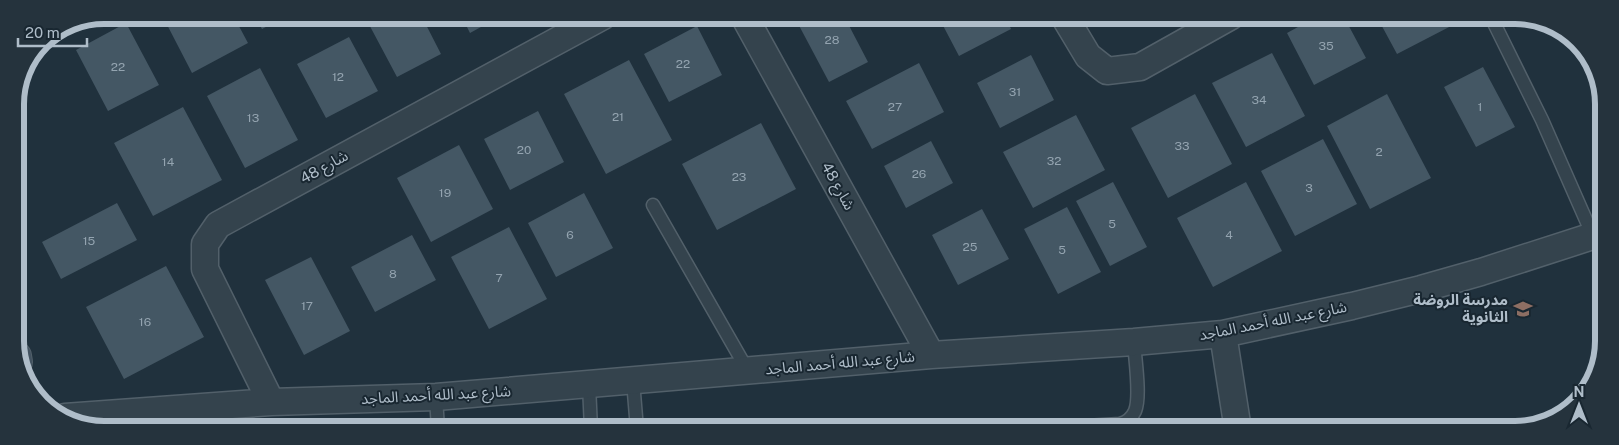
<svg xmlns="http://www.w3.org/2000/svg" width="1619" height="445" font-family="'Public Sans','Noto Sans Arabic',sans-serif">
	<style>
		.building { fill: #445764 }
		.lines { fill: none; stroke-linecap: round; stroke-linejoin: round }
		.lane-casing { stroke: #52606a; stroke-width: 15 }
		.street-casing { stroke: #52606a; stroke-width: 29 }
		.secondary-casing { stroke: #52606a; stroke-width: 30 }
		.lane { stroke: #34434d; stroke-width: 12 }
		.street { stroke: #34434d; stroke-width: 26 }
		.secondary { stroke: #425260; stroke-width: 28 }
		.labels { text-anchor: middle; stroke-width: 4; stroke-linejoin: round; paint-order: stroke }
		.number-label { font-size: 12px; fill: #94a4b0 }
		.street-label { font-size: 15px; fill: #afbdc9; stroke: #192731 }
		.poi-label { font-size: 15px; font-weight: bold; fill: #afbdc9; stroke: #192731; text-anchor: end }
		.rim { fill: none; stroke: #afbdc9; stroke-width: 6 }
	</style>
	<rect width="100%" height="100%" fill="#20313d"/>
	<!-- building -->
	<path class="building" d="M162 15H233L248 43 192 73Z
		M254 15H289L262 29Z
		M364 15H421L441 54 397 77Z
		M461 15H503L470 33Z
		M800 16H844L868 62 829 82 795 18Z
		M938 16H1005L1011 29 959 56Z
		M1318 16 1344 17 1366 58 1314 85 1287 33Z
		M1377 17H1449L1453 25 1397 54Z
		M126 23 159 85 108 111 76 50Z
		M697 26 722 75 669 102 644 54Z
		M349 37 378 91 326 118 297 64Z
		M1571 37 1578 41 1596 73 1591 75Z
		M1272 53 1305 116 1246 147 1212 83Z
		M1031 55 1054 100 1000 128 977 83Z
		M629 60 672 140 606 174 564 94Z
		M919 63 944 112 872 149 846 101Z
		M1483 67 1515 127 1476 147 1444 87Z
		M260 68 298 140 245 168 207 96Z
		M1195 94 1232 164 1168 198 1131 128Z
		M1387 94 1431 178 1370 209 1327 126Z
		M183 107 222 180 153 216 114 143Z
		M538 111 564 162 510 190 484 139Z
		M1076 115 1105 170 1033 208 1003 152Z
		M761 123 796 189 717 230 682 164Z
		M1323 139 1357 204 1295 236 1261 171Z
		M931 141 953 183 906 208 884 166Z
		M459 145 493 209 431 242 397 178Z
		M1113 182 1147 247 1110 266 1076 201Z
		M1246 182 1282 251 1213 287 1177 218Z
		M584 193 613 248 556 277 528 223Z
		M117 203 137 240 61 279 42 242Z
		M1067 207 1101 272 1058 294 1024 229Z
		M982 209 1009 259 958 285 932 235Z
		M509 227 547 299 489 329 451 257Z
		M412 235 436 280 375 312 351 267Z
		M311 257 350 331 304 355 265 280Z
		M166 266 204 337 124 379 86 307Z"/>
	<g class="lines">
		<!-- lane casing -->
		<g class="lane-casing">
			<path id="lane" d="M1491 17 1542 120 1593 236
				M653 205 748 371
				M633 381 637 429
				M589 385 591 429
				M436 397 438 429
				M157 410 161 428
				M1035 429 1120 424C1127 422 1132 418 1135 411 1141 397 1135 359 1134 342"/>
		</g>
		<!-- street casing -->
		<g class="street-casing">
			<path id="street" d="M744 16 931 355
				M1064 16 1088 56 1107 71 1140 67 1231 16
				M1223 334 1238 430
				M271 402 205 269V244L218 225 603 16
				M65 417 271 402 436 397 931 355 1134 342 1223 334 1352 306 1421 289 1481 272 1602 233"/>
		</g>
		<!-- secondary casing -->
		<g class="secondary-casing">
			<path id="secondary" d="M17 356 18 362"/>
		</g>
		<!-- lane -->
		<use href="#lane" class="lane"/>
		<!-- street -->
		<use href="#street" class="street"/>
		<!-- secondary -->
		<use href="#secondary" class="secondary"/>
	</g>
	<!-- icons -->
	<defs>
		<g id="school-bare" transform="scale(1.5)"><path d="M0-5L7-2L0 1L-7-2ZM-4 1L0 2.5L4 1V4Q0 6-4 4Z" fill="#8d6e63" stroke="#192731" stroke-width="2.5" paint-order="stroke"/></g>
	</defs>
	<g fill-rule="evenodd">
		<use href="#school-bare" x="1523" y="309"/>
	</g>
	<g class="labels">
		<!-- number labels -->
		<g class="number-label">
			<text x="832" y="44">28</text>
			<text x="1326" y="50">35</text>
			<text x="683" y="68">22</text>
			<text x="118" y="71">22</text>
			<text x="338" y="81">12</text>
			<text x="1015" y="96">31</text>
			<text x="1259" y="104">34</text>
			<text x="895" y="111">27</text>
			<text x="1480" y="111">1</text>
			<text x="618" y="121">21</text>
			<text x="253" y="122">13</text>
			<text x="1182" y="150">33</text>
			<text x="524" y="154">20</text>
			<text x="1379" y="156">2</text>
			<text x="1054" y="165">32</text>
			<text x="168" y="166">14</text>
			<text x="919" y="178">26</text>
			<text x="739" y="181">23</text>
			<text x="1309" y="192">3</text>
			<text x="445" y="197">19</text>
			<text x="1112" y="228">5</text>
			<text x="570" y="239">6</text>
			<text x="1229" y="239">4</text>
			<text x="89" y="245">15</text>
			<text x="970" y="251">25</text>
			<text x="1062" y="254">5</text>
			<text x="393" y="278">8</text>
			<text x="499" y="282">7</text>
			<text x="307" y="310">17</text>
			<text x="145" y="326">16</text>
		</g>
		<!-- street labels -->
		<g class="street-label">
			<text transform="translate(324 167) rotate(-29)" y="5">شارع 48</text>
			<text transform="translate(838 186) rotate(61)" y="5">شارع 48</text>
			<text transform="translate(1273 321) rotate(-11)" y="5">شارع عبد الله أحمد الماجد</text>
			<text transform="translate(840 363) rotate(-5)" y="5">شارع عبد الله أحمد الماجد</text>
			<text transform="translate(436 395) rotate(-3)" y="5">شارع عبد الله أحمد الماجد</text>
		</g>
		<!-- poi labels -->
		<g class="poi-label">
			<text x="1508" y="305">مدرسة الروضة<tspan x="1508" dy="17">الثانوية</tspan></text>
		</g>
	</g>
	<!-- crop -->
	<path d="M0 0H1619V445H0ZM104 24H1515A80 80 0 0 1 1595 104V341A80 80 0 0 1 1515 421H104A80 80 0 0 1 24 341V104A80 80 0 0 1 104 24Z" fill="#25333d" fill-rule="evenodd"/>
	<path class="rim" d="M104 24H1515A80 80 0 0 1 1595 104V341A80 80 0 0 1 1515 421H104A80 80 0 0 1 24 341V104A80 80 0 0 1 104 24Z"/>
	<!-- north arrow -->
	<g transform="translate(1579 405)" stroke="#192731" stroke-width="4" paint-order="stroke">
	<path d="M0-4L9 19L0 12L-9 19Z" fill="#afbdc9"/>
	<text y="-8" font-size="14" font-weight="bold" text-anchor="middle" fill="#afbdc9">N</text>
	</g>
	<!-- scale -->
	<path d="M18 38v8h69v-8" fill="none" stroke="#afbdc9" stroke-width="2.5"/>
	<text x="25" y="38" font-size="15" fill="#afbdc9" stroke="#192731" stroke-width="4" paint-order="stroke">20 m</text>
</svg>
